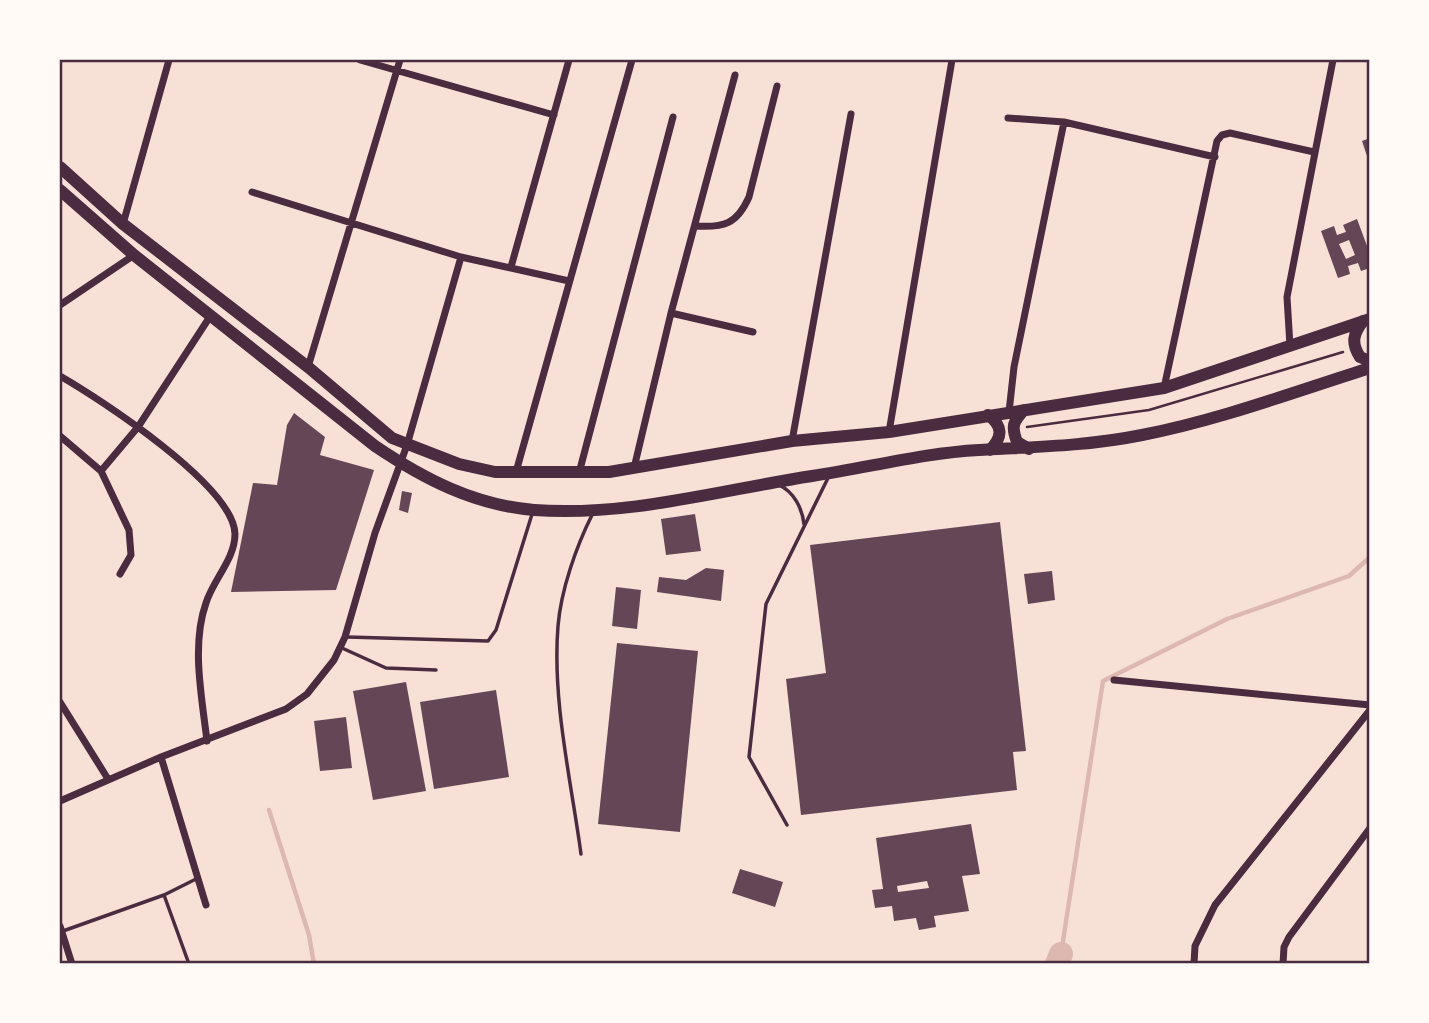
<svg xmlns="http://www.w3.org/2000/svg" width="1429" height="1023" font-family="'Times New Roman',serif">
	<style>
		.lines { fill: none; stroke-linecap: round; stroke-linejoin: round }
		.stream { stroke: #dcb8b0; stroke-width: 4.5 }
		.river { stroke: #dcb8b0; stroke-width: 24 }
		.building { fill: #644757; fill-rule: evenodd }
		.path { stroke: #4a2c40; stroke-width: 2.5 }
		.service { stroke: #4a2c40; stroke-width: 3.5 }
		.minor { stroke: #4a2c40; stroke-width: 7 }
		.primary { stroke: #4a2c40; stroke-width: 12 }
		.neatline { fill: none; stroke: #4a2c40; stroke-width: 2.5 }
	</style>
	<rect width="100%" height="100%" fill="#f7e1d7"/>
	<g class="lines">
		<!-- stream -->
		<path class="stream" d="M269 810 309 935 314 964
			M1061 954 1103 681 1227 619 1349 576 1370 557"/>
		<!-- river -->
		<path class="river" d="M1057 964 1061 954"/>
	</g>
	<!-- building -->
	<path class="building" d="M1370 138V161L1369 162 1362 141Z
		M1357 219 1370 254V268L1361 271 1358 263 1348 266 1350 274 1338 278 1321 231 1334 226 1337 235 1346 232 1343 225ZM1349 240 1355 255 1346 259 1339 244Z
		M294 413 325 437 320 455 374 470 336 590 231 592 253 483 277 485 287 425Z
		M402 491 412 493 408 513 399 510Z
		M695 514 701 551 666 555 661 519Z
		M1000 522 1026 751 1013 752 1017 790 801 815 786 679 826 673 810 545Z
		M706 568 724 570 721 601 657 592 659 577 686 580Z
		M1052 571 1055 600 1028 604 1024 574Z
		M616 587 641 590 637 629 612 626Z
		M617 643 698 651 680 832 598 824Z
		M406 682 426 791 373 800 353 691Z
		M496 690 509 777 434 789 420 702Z
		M346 717 352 768 320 771 314 721Z
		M971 824 980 874 962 876 969 911 934 916 936 927 919 930 916 918 894 921 892 906 875 908 872 890 883 889 876 838ZM927 881 929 888 898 892 897 886Z
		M740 869 783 882 775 907 732 893Z"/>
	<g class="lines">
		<!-- path -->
		<path class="path" d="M1027 427 1149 410 1343 352"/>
		<!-- service -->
		<path class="service" d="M779 485C794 492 802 508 804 524
			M347 637 488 641 496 630 533 511
			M342 648 386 668 436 670
			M787 825 749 757 766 604 828 478
			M581 854C571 780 552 701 558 626 561 590 576 547 592 515
			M164 895 189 964
			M63 931 164 895 196 879"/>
		<!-- minor -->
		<path class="minor" d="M360 60 554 115
			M1008 118 1064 122 1215 157
			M252 192 461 257 569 281
			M123 224 169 60
			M695 226C724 228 737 224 749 197L777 86
			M511 267 569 60
			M60 305 134 255
			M671 313 753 332
			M1290 346 1287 297 1333 60
			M308 367 400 60
			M60 376C100 399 234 486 235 534 235 559 213 580 206 603 191 645 202 698 207 741
			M1164 388 1217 141 1222 135 1230 133 1314 152
			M1009 412 1014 367 1064 122
			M889 432 952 60
			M60 436 101 471 129 530 131 555 120 574
			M792 441 851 114
			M634 468 671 313 735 75
			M101 471 138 427 211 315
			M516 472 632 60
			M579 473 673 117
			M1114 680 1370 705
			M60 702 108 779
			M161 757 206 905
			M60 801 161 757 286 709 307 694 334 660 345 637 375 533 407 445 461 257
			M60 926 72 964
			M1194 964 1195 946 1215 905 1370 710
			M1283 964 1284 947 1289 937 1370 828"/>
		<!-- primary -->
		<path class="primary" d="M60 167 123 224 308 367 392 438 459 464 495 472H609L792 441 889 432 1164 388 1370 319
			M60 190 134 255 375 446C424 479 474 505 534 510 627 517 721 490 812 476 867 468 923 453 979 450 1033 447 1088 446 1142 435 1219 420 1294 392 1370 368
			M1363 321C1353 334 1351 343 1360 357L1370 361
			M1024 410C1013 422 1011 426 1017 442L1029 449
			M988 415C1003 426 1003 437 990 450"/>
	</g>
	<!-- border -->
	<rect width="1429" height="1023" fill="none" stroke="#fffaf5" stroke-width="122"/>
	<rect x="61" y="61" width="1307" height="901" class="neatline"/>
</svg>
